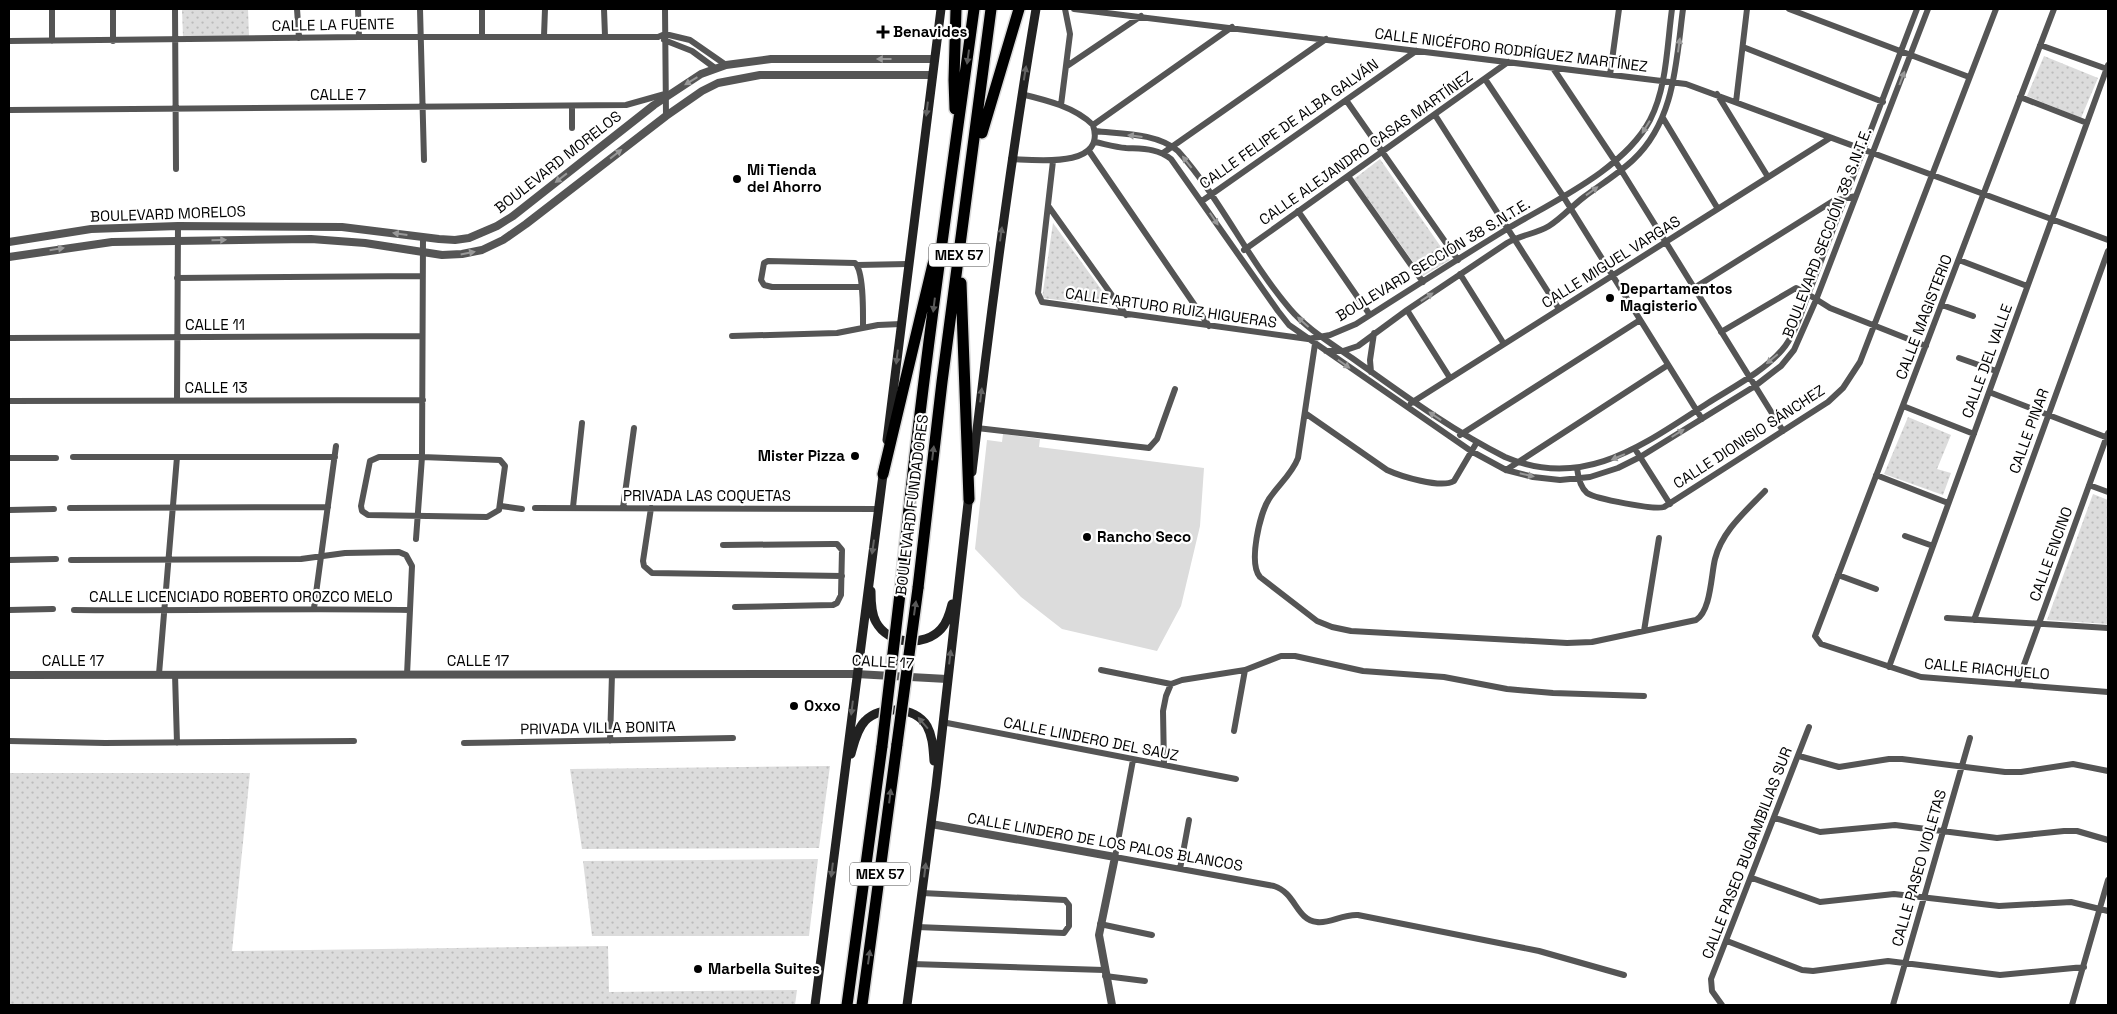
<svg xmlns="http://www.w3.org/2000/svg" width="2117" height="1014" font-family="'Space Grotesk',sans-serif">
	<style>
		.green { fill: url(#green-dots) }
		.pitch { fill: #dcdcdc }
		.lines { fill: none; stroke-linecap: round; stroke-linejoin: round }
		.motorway-casing { stroke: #dbdbdb; stroke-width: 14 }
		.minor { stroke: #555; stroke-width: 6 }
		.tertiary { stroke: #555; stroke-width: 8 }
		.secondary { stroke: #222; stroke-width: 9 }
		.motorway { stroke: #000; stroke-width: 11 }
		.motorway-bridge-casing { stroke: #dbdbdb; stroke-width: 14; stroke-linecap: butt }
		.motorway-bridge { stroke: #000; stroke-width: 11 }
		.oneway { fill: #999 }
		.oneway2 { fill: #595959 }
		.oneway3 { fill: #646464 }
		.poi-dot { fill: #000; stroke: #fff; stroke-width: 2 }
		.labels { text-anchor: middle; stroke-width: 4.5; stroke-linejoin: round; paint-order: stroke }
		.shield { fill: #fff; stroke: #4c4c4c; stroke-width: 1 }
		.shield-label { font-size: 14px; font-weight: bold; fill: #000 }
		.street-label { font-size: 15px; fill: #000; stroke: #fff }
		.poi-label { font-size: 15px; font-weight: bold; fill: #000; stroke: #fff; text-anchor: start }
	</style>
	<defs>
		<pattern id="green-dots" width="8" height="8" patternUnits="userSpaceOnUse" patternTransform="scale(1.25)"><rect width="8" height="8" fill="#dcdcdc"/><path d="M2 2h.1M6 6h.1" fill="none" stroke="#bbb" stroke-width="1.8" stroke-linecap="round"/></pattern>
	</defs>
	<rect width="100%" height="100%" fill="#fff"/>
	<!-- green -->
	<path class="green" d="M182 9H248L249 36 183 37Z
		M2044 56 2098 78 2081 118 2027 96Z
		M1380 159 1450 260 1423 276 1354 179Z
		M1053 223 1114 307 1042 298Z
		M1908 417 1951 435 1937 469 1951 473 1943 495 1884 474Z
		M2093 494 2108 500V624L2047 620Z
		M830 766 819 848 582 849 570 769Z
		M9 773H250L232 951 608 946 609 992 797 990 795 1005H9Z
		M818 859 809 936H592L583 861Z"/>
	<!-- pitch -->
	<path class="pitch" d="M1003 434 1040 439 1039 447 1204 468 1200 526 1181 606 1157 651 1062 629 1021 597 975 549 987 440 1002 442Z"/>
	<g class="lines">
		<!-- motorway casing -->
		<g class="motorway-casing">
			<path id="motorway" d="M955 109 954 80 956 9
				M982 133 1019 9
				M961 283 969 499
				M883 474 933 264
				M901 585C920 392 948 200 974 9
				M918 588 942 382 991 9
				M847 1005 882 746
				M862 1005 897 744"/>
		</g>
		<!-- minor -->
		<path class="minor" d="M52 9V41
			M113 9V41
			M175 9 176 169
			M297 9 299 38
			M358 9 359 37
			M420 9 424 160
			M482 9V36
			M604 9 605 36
			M665 9 666 116
			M1074 9 1686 84 2108 240
			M1789 9 1969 77
			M2054 9 1815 636 1821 644 1921 677 2108 692
			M544 36 545 9
			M664 40 692 51 715 68
			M9 41 359 37H658L665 34 690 40 726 65
			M2040 45 2107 69
			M1743 47 1883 102
			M1067 66 1141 16
			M1553 68 1621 170 1783 431
			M1610 75 1619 9
			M1485 79 1563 196 1702 419
			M1717 94 1768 177
			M2020 97 2087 123
			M1346 100 1458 260
			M1736 102 1747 9
			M1061 105 1070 34 1065 9
			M572 106V128
			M9 110 626 105 665 94
			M1435 115 1559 309
			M1663 118 1718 209
			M1093 125 1232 27
			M1095 131C1122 134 1157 133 1178 151 1221 199 1248 260 1290 309 1307 329 1331 343 1352 358 1401 393 1451 430 1505 457 1584 491 1644 444 1708 403 1733 387 1763 372 1782 350 1795 335 1801 313 1808 295L1917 9
			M1095 142C1105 144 1115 147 1126 148 1143 149 1157 148 1171 159L1278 311 1289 325 1471 451 1506 470 1533 477 1560 480 1590 477 1618 468 1640 457 1755 386 1781 366 1794 350 1816 300 1928 9
			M1089 151 1209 326
			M1163 153 1326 39
			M1011 159C1036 160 1107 169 1093 125 1075 107 1046 100 1021 94
			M1053 161 1038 293 1042 302 1308 339 1330 335 1356 324C1406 292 1456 260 1507 229 1554 201 1624 169 1650 120 1667 87 1667 45 1672 9
			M1348 176 1423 282
			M1202 201 1416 51
			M1049 207 1126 315
			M1298 211 1370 315
			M1244 250 1508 62
			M1959 260 2027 286
			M857 265 908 264
			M1460 274 1504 344
			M177 278 422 276
			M861 287H772L764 285 761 280 764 263 768 261 855 263C864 271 863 314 863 327
			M1694 288 1833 201 1856 196
			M1942 305 1973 316
			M1407 310 1450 378
			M1721 332 1796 288 1803 291 1830 308 1926 346
			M732 336 837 333 878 325 901 324
			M9 338 422 336
			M1315 344 1298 458C1292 474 1279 484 1269 499 1260 513 1248 563 1260 577L1317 621 1332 627 1351 631 1567 643 1592 642 1696 620C1711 611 1711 575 1715 559 1722 531 1745 512 1765 491
			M1326 351H1343L1358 346 1407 310 1507 243C1520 235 1536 234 1549 226 1562 218 1572 206 1584 197 1600 185 1618 174 1633 160 1675 121 1676 62 1683 9
			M1959 358 1996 371
			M1371 372 1370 360 1374 333
			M1989 392 2108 438
			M177 400 178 226
			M9 401 423 400
			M1411 403 1830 138
			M1903 406 1974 434
			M1305 413 1387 470C1400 476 1441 489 1454 481L1477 442
			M977 428 1149 448 1157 439 1175 389
			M1460 435 1640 320
			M1635 449 1670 504
			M73 457H335
			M422 457 500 460 505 466 499 510 487 517 368 515 362 511 361 506 370 461 379 457Z
			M9 458H56
			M1577 468C1578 477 1580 487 1587 493 1596 499 1654 510 1664 507L1828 402 1843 388 1860 362 1996 9
			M1506 470 1668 365
			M1876 475 1948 503
			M2089 485 2108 492
			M501 506 522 509
			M573 507 582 423
			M70 508 328 507
			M535 508 878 509
			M623 508 634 428
			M651 508 643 561 644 566 652 573 842 576
			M9 510 54 509
			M1905 536 1933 546
			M416 539 422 457 423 237
			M723 545 832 544H837L842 550 841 595 837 603 833 605 735 607
			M9 560 56 559
			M71 560 301 559 345 553 399 552 406 555 412 566 407 675
			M1838 575 1876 589
			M314 608 336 446
			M9 610 53 609
			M74 610C186 611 297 608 409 610
			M1947 618 2108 628
			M1974 620 2108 251
			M1644 631 1659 538
			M1889 667 2108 65
			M1101 670 1171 684
			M159 674 177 457
			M175 674 177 743
			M2017 684 2108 433
			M942 722 1236 779
			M1234 731 1245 670
			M9 741 105 743 354 741
			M610 741 612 674
			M464 743 733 738
			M1799 756 1839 767 1889 759H1902L2005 772H2021L2073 764 2108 771
			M1133 760 1115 857 1274 886C1296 893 1296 920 1317 922 1329 924 1343 914 1358 915L1539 951 1624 975
			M1164 765 1163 711 1166 696 1171 684 1182 680 1245 670 1281 656H1295L1363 671 1444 677 1507 689 1553 693 1644 696
			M1775 818 1820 832 1895 825 1997 838 2064 831H2077L2108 840
			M1180 869 1189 820
			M1752 878 1820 902 1894 894 1999 906 2071 902 2108 911
			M1100 924 1152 935
			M917 927 1064 933 1069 926V905L1065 900 922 893
			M1727 941 1802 970 1813 971 1888 961 2000 975 2084 967
			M912 964 1104 970
			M1105 976 1145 981
			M1722 1005 1712 991 1711 979 1809 727
			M1893 1005 1970 738
			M2072 1005 2108 880"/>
		<!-- tertiary -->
		<path class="tertiary" d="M9 242 91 229 178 226 342 227 439 239 455 240 469 238 497 226 513 216 654 105 701 74 726 65 771 59H933
			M9 257 112 242 311 239 365 243 442 255 462 254 482 250 503 240 526 224 666 116 702 91 718 83 760 75H931
			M9 675 856 674 947 679
			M931 824 1115 857 1099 935 1112 1005"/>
		<!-- secondary -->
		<path class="secondary" d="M887 440 941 9
			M972 472C990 317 1010 163 1036 9
			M871 591C871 601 871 613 876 622 888 645 925 647 941 629 947 623 950 612 952 604
			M851 754C854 743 857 729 865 721 880 705 915 706 927 726 933 737 933 749 934 761
			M815 1005 884 467
			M907 1005 936 786 969 494"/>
		<!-- motorway -->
		<use href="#motorway" class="motorway"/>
		<!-- motorway-bridge casing -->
		<g class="motorway-bridge-casing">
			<path id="motorway-bridge" d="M897 744 918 588
				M882 746 901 585"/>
		</g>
		<!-- motorway-bridge -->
		<use href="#motorway-bridge" class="motorway-bridge"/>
	</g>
	<!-- one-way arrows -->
	<defs><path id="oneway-solid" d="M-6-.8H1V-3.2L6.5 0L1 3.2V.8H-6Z" transform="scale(1.25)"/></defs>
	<g class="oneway">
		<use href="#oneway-solid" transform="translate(1679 45) rotate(-82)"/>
		<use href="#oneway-solid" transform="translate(884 59) rotate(-180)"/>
		<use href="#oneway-solid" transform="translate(1902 78) rotate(-69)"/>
		<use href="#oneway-solid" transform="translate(691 81) rotate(149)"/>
		<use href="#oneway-solid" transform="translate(1646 127) rotate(122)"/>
		<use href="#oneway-solid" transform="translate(1135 136) rotate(-173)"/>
		<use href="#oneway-solid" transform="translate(616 154) rotate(-38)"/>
		<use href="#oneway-solid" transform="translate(1187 162) rotate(-128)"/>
		<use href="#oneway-solid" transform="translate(561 178) rotate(142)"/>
		<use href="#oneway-solid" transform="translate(1592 191) rotate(-36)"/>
		<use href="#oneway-solid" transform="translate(1214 219) rotate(56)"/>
		<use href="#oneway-solid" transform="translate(400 234) rotate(-172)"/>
		<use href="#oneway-solid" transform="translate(219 240) rotate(-1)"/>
		<use href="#oneway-solid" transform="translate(57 249) rotate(-9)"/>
		<use href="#oneway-solid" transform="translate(468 253) rotate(-11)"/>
		<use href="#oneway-solid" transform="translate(1427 297) rotate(-34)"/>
		<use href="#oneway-solid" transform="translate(1303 322) rotate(-138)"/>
		<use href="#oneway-solid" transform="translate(1772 359) rotate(140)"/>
		<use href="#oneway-solid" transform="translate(1344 364) rotate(35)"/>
		<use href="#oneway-solid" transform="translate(1435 416) rotate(-146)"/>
		<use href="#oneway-solid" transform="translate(1678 433) rotate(-32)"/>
		<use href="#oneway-solid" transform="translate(1618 457) rotate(157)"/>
		<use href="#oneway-solid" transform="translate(1527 475) rotate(13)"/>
	</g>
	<g class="oneway2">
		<use href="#oneway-solid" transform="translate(968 57) rotate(98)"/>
		<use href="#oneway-solid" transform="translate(934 305) rotate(97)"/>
		<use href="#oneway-solid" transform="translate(933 453) rotate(-83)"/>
		<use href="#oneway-solid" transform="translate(915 608) rotate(-82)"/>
		<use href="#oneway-solid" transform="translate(890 796) rotate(-83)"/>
		<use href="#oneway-solid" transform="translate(869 957) rotate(-82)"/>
	</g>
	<g class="oneway3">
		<use href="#oneway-solid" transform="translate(1025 73) rotate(-81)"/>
		<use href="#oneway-solid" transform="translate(927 109) rotate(97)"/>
		<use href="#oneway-solid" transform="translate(1001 234) rotate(-82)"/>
		<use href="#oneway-solid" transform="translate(897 357) rotate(97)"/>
		<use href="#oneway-solid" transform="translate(981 395) rotate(-83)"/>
		<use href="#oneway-solid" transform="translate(873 547) rotate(98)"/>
		<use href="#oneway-solid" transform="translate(950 657) rotate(-83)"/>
		<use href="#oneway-solid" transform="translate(852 708) rotate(97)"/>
		<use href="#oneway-solid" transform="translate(923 723) rotate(-131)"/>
		<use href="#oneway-solid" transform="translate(832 870) rotate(97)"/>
		<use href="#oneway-solid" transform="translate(925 870) rotate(-83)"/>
	</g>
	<!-- markers -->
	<g class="poi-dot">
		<path d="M880.5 24.5h5v5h5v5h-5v5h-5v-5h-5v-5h5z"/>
		<circle cx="737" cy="179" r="5"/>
		<circle cx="1610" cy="298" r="5"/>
		<circle cx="855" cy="456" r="5"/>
		<circle cx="1087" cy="537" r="5"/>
		<circle cx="794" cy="706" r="5"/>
		<circle cx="698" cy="969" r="5"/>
	</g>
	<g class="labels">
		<!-- shield labels -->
		<g class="shield">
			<rect x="929" y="243.5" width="60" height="23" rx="4"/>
			<rect x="850" y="862.5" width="60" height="23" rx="4"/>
		</g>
		<g class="shield-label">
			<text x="959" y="260">MEX 57</text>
			<text x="880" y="879">MEX 57</text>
		</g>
		<!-- street labels -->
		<g class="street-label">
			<text transform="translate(333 25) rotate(-1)" y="5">CALLE LA FUENTE</text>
			<text transform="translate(1511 50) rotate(7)" y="5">CALLE NICÉFORO RODRÍGUEZ MARTÍNEZ</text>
			<text x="338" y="100">CALLE 7</text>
			<text transform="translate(1289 124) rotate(-35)" y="5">CALLE FELIPE DE ALBA GALVÁN</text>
			<text transform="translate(1366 148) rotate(-35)" y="5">CALLE ALEJANDRO CASAS MARTÍNEZ</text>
			<text transform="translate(558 162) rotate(-38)" y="5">BOULEVARD MORELOS</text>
			<text transform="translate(168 214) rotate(-2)" y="5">BOULEVARD MORELOS</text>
			<text transform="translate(1827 233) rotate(-69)" y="5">BOULEVARD SECCIÓN 38 S.N.T.E.</text>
			<text transform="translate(1433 260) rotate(-31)" y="5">BOULEVARD SECCIÓN 38 S.N.T.E.</text>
			<text transform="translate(1611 262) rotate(-32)" y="5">CALLE MIGUEL VARGAS</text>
			<text transform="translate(1171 308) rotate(8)" y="5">CALLE ARTURO RUIZ HIGUERAS</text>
			<text transform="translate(1924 317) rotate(-69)" y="5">CALLE MAGISTERIO</text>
			<text x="215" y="330">CALLE 11</text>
			<text transform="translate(1987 361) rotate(-70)" y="5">CALLE DEL VALLE</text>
			<text x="216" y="393">CALLE 13</text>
			<text transform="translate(2029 431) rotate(-70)" y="5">CALLE PINAR</text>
			<text transform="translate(1749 437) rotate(-33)" y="5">CALLE DIONISIO SÁNCHEZ</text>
			<text x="707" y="501">PRIVADA LAS COQUETAS</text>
			<text transform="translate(912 505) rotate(-83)" y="5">BOULEVARD FUNDADORES</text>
			<text transform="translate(2051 554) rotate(-70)" y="5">CALLE ENCINO</text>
			<text x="241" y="602">CALLE LICENCIADO ROBERTO OROZCO MELO</text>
			<text x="73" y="666">CALLE 17</text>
			<text x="478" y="666">CALLE 17</text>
			<text transform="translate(883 662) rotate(3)" y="5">CALLE 17</text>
			<text transform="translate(1987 669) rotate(5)" y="5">CALLE RIACHUELO</text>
			<text transform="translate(598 728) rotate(-1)" y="5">PRIVADA VILLA BONITA</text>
			<text transform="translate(1091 739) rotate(11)" y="5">CALLE LINDERO DEL SAUZ</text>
			<text transform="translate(1105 842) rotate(10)" y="5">CALLE LINDERO DE LOS PALOS BLANCOS</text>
			<text transform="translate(1747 853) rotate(-69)" y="5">CALLE PASEO BUGAMBILIAS SUR</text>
			<text transform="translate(1919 868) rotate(-74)" y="5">CALLE PASEO VIOLETAS</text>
		</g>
		<!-- poi labels -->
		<g class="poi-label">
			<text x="893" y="37">Benavides</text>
			<text x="747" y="175">Mi Tienda<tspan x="747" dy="17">del Ahorro</tspan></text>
			<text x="1620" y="294">Departamentos<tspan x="1620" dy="17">Magisterio</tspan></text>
			<text x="845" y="461" text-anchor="end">Mister Pizza</text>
			<text x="1097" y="542">Rancho Seco</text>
			<text x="804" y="711">Oxxo</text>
			<text x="708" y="974">Marbella Suites</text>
		</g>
	</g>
	<!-- border -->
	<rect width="2117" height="1014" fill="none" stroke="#000000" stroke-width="20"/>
</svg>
